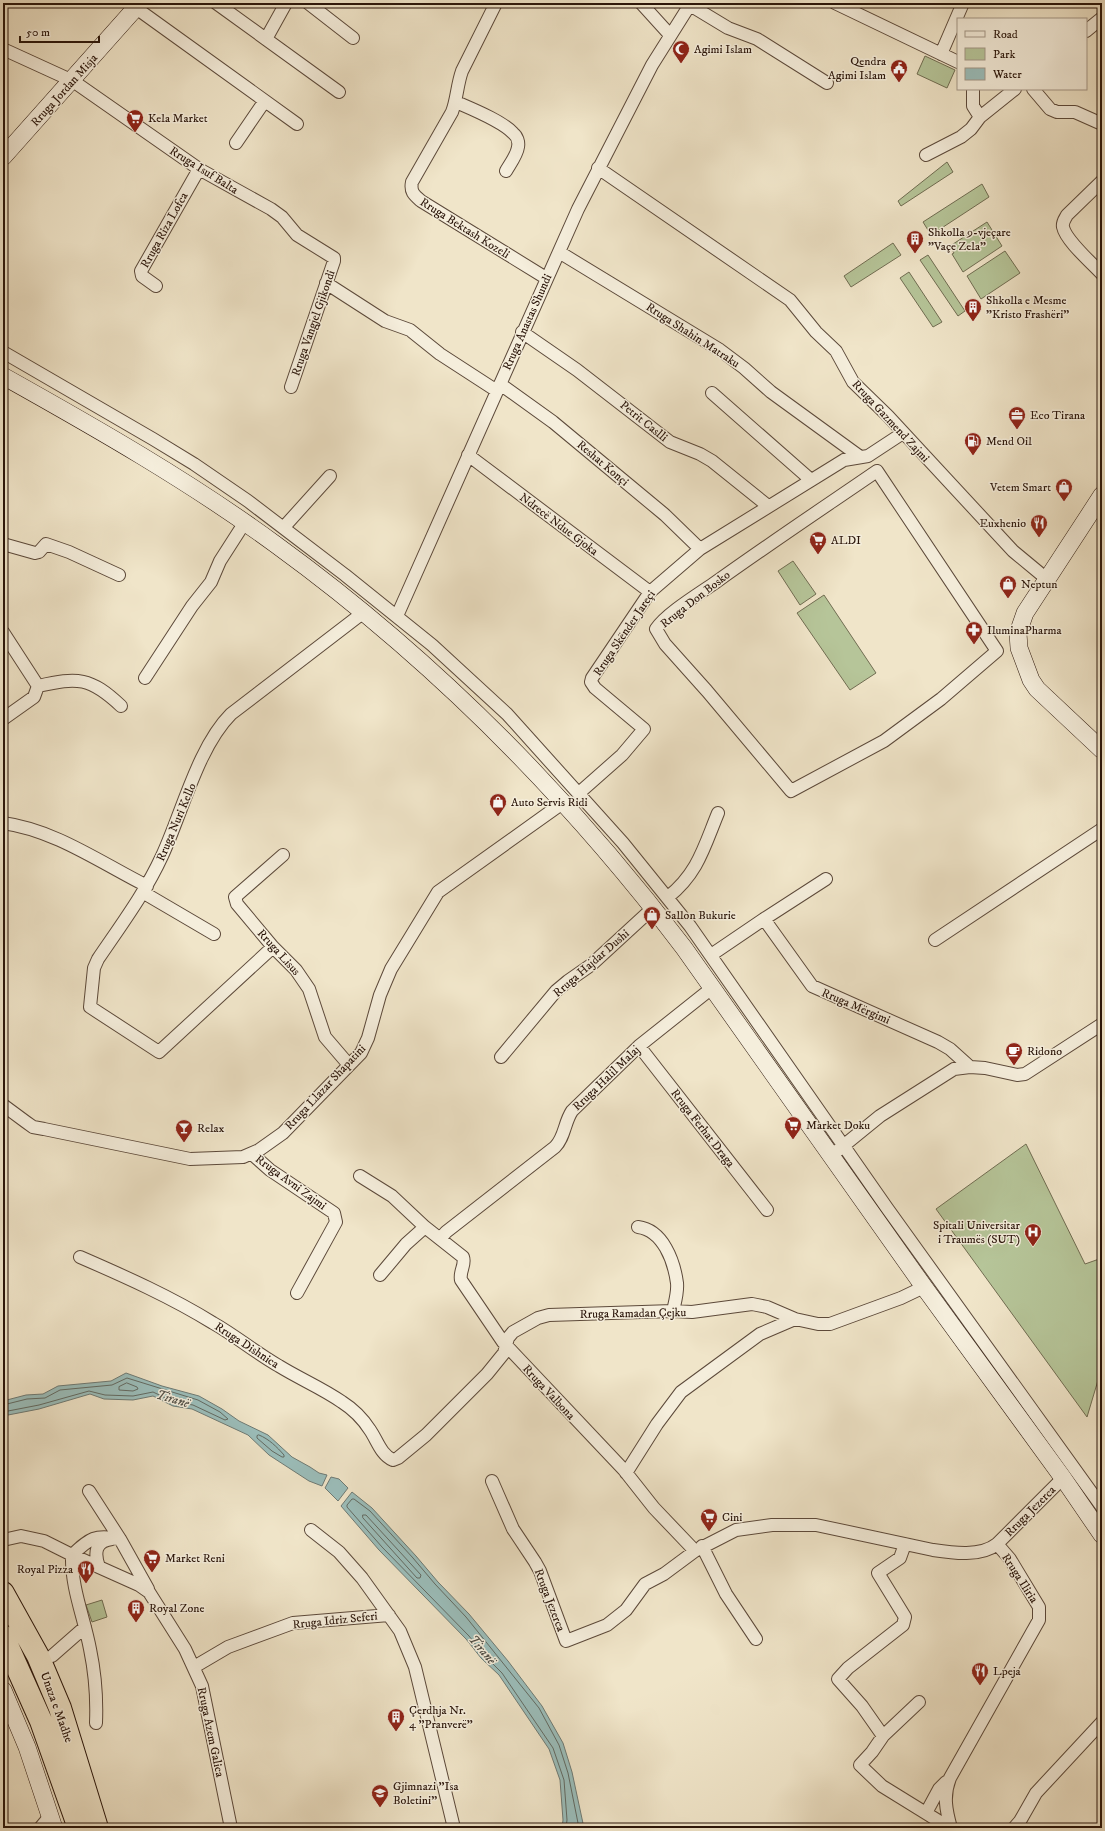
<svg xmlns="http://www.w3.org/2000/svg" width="1105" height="1831" font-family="'IM FELL DW Pica',serif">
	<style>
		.green { fill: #b6c599; stroke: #706d52 }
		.water { fill: #9bbebb; stroke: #6e7a74 }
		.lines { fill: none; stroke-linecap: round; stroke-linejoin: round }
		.shore { stroke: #626a62; stroke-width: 1 }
		.street-casing { stroke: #5c493a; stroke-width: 14 }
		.secondary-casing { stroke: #2a150a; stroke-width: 18 }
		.highway-casing { stroke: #2a150a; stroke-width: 24 }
		.street { stroke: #f5eedc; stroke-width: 12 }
		.secondary { stroke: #f5eedc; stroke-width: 17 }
		.highway { stroke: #f0e5c9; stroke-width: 22 }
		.labels { text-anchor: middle; stroke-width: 3; stroke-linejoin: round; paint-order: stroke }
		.poi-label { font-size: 12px; fill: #2a150a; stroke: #f5eedc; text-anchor: start }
		.street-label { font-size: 12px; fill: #2a150a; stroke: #f5eedc }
		.water-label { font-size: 13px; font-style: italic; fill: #525048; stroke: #f5eedc }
	</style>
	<rect width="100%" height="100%" fill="#f0e5c9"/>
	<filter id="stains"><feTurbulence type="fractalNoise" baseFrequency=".005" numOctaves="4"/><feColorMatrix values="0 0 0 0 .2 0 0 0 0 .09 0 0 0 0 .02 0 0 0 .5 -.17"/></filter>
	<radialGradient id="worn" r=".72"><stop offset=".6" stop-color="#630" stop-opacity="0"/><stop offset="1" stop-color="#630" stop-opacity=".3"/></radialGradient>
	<!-- green -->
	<path class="green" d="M925 56 955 70 947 88 917 74Z
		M947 162 953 172 901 206 898 201Z
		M982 184 989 197 931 235 923 222Z
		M987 222 1002 246 963 272 952 254 954 253 950 246Z
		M893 243 901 255 851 287 844 276Z
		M1005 251 1020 273 981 299 967 276Z
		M928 255 965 311 958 316 920 260Z
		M909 272 942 322 933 327 900 278Z
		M793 561 816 594 800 605 778 571Z
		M824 595 876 673 850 690 797 613Z
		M1026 1144 1085 1264 1102 1258V1367L1087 1417 936 1209Z
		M102 1600 107 1617 92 1622 86 1605Z"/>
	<!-- water -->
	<path class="water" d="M126 1373 162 1386 199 1396 222 1409 239 1421 268 1435 292 1457 310 1467 319 1473 327 1475 322 1486 309 1481 269 1455 248 1435 192 1409 173 1406 153 1396 133 1400 104 1399 90 1394 39 1409 3 1416V1401L26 1395 43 1394 58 1386 111 1381Z
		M331 1477 339 1479 348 1488 338 1501 325 1488Z
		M352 1492 372 1508 416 1556 438 1582 469 1614 508 1661 542 1706 563 1743 572 1772 584 1828H562L563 1820 560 1780 549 1749 499 1675 481 1658 466 1639 379 1550 341 1506Z"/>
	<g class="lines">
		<!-- shore -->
		<path class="shore" d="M127 1383 137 1387 138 1389 133 1391 119 1390V1387Z
			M3 1405 27 1399 45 1398 60 1390 112 1385 127 1378 198 1400 220 1412 228 1419 225 1420 193 1405 174 1402 153 1392 133 1396 105 1395 89 1391 39 1405 3 1412
			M259 1435C269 1439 277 1447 284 1455V1457H282L272 1451 257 1438V1436Z
			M363 1515H366L421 1575 420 1578H417L363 1518Z
			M566 1828 567 1820 564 1780 553 1748 502 1673 484 1655 469 1636 382 1547 347 1507V1505L352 1499H354L370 1511 413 1558 435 1584 466 1617 539 1708 559 1745 568 1773 579 1828"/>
		<!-- street casing -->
		<g class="street-casing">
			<path id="street" d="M216 3 339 92
				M308 3 353 38
				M496 3 462 71C457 85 457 99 452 112L412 182C410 192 414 195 421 201L546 278
				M641 3 670 35
				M835 3 958 62
				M690 5 728 28 757 39 827 83
				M136 8 297 124
				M1086 31 1102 18
				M266 39 286 3
				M3 49 73 81 199 169 271 209 282 217 297 235 334 258V261L291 387
				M941 54 963 3
				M973 89V106L980 117
				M1033 89 1050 109 1057 112H1075L1102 124
				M456 102C472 109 502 121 513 133 517 136 519 142 518 147 517 155 510 164 506 171
				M236 143 264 102
				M926 155 961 137 971 129 980 117 1015 89
				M598 168 790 300 816 332 836 351 853 382 888 416 1013 551 1048 580
				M1102 181 1067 215C1065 219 1062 222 1063 227 1066 241 1092 263 1102 274
				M559 252 720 350 744 368 771 392 859 456
				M326 283 385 321 410 330 440 354 497 391
				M156 286 142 276 141 271 199 169
				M522 332 577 370 670 442 700 454 712 461 768 506
				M3 352 153 439 194 464 248 501 345 575 432 645 507 714 623 843 690 926 887 1208 1102 1507
				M500 384 553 422 665 515 700 549
				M712 393 811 480
				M468 455 650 592
				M877 471 997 651 941 699 884 741 791 791 707 691 665 644 656 629C667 613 699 594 716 582 769 544 823 508 877 471Z
				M284 527 330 476
				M3 544 35 553 39 552 46 544 69 552 119 575
				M397 616 578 209 652 65 691 3
				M3 632 38 686 34 697 3 719
				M145 678 192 606 211 582 220 561 245 522
				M38 686C78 677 90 677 121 706
				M579 793 622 755 644 729 595 688 591 682 592 678 650 592 700 549 844 460 868 456 903 433
				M3 823C55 830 101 863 147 886
				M283 855 235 897 237 904 273 947 296 970 309 989 325 1037 349 1065
				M144 893 214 934
				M668 897C698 873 704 847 718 813
				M764 919 826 879
				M935 940 1102 829
				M273 947 159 1052 90 1007 94 968 98 959C121 925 145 893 162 856 182 813 198 747 231 714L364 612
				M711 955 764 919 812 986 938 1042 950 1049 970 1067
				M639 1046 767 1210
				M501 1057 556 991 568 981 591 965 653 908
				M3 1105 26 1122 33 1127 44 1129 190 1159 243 1157 259 1150 283 1133 361 1053 368 1038 380 995 391 969 438 892 564 802
				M837 1151 880 1116 954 1069 970 1067 985 1068 1017 1075 1025 1074 1102 1024
				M252 1154 270 1170 334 1213 336 1222 297 1293
				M360 1176 392 1196 425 1227 463 1257C466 1265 459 1271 461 1280L503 1342 624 1470 654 1508 695 1551
				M638 1227C663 1230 674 1261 677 1283 678 1292 675 1302 673 1311
				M440 1239 446 1232 555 1147C565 1137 564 1123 572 1111L639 1046 712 988
				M80 1257C126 1277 171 1297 213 1323 236 1336 256 1353 279 1366 300 1379 322 1388 342 1402 353 1409 363 1419 370 1430 377 1440 381 1455 393 1460L398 1458 426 1435 487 1374 504 1353 508 1338 513 1332 538 1318 549 1315 673 1311 692 1312 752 1304 767 1307 795 1319 818 1324H830L901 1298 924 1287
				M380 1275 406 1244 425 1227
				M626 1473 657 1424 681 1392 760 1334 795 1319
				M492 1481 513 1529 535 1562 540 1571 566 1641 607 1625 626 1610 645 1584 664 1574 695 1551 736 1530 772 1525H816L933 1550C953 1553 981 1557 997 1544L1063 1478
				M89 1491 120 1539 148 1589
				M311 1530 339 1552 362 1578 400 1631 415 1667 454 1828
				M3 1540 21 1536 44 1541 72 1555 139 1585 149 1592 185 1649 202 1686 231 1828
				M905 1544 900 1558 878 1573 905 1617 903 1625 848 1668 838 1679 862 1706 883 1736 872 1752 860 1765 882 1786 950 1828
				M702 1546 726 1594 756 1639
				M72 1555C71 1588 84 1617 90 1649 95 1673 97 1698 96 1723
				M72 1555C90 1538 95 1534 120 1539
				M99 1567C94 1553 95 1541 112 1539
				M52 1656 85 1627
				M194 1667 228 1647 293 1623 389 1615
				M883 1736 919 1702
				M926 1813 939 1789 946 1782
				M40 1828 50 1816
				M951 1828C946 1810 943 1796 950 1778L1039 1620V1607L1010 1559 997 1544
				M1014 1828 1020 1821 1036 1793 1102 1722"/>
		</g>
		<!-- secondary casing -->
		<g class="secondary-casing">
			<path id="secondary" d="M3 157 140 3
				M3 376C96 428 189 481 275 544 432 658 567 794 684 948L924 1287 1063 1478 1102 1535
				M1102 495 1025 613 1018 633 1019 648 1031 680 1037 689 1102 750
				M3 1690 27 1747 54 1828"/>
		</g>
		<!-- highway casing -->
		<g class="highway-casing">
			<path id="highway" d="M3 1593 38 1656 60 1708 97 1828
				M3 1636 41 1721 79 1828"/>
		</g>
		<!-- street -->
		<use href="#street" class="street"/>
		<!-- secondary -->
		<use href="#secondary" class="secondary"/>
		<!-- highway -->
		<use href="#highway" class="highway"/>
	</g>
	<!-- icons -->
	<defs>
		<g id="mosque-pin" transform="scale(0.9)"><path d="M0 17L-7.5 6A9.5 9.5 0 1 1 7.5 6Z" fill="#8f2418" stroke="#f5eedc"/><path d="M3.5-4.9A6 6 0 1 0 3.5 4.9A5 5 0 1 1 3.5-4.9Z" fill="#fff"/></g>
		<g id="civic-pin" transform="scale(0.9)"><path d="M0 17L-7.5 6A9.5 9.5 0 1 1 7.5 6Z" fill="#8f2418" stroke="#f5eedc"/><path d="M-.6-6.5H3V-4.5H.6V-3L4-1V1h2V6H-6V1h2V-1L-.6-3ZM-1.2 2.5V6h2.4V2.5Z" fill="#fff"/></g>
		<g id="supermarket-pin" transform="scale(0.9)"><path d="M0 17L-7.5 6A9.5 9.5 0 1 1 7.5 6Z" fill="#8f2418" stroke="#f5eedc"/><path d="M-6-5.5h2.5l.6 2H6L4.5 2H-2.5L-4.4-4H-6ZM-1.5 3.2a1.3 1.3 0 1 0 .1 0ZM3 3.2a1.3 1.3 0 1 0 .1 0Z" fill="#fff"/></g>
		<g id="building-pin" transform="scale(0.9)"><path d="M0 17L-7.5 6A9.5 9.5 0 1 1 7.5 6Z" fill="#8f2418" stroke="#f5eedc"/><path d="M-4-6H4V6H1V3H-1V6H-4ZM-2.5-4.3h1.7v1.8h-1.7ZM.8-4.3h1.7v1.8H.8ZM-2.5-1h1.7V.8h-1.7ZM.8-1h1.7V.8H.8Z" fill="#fff"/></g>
		<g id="office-pin" transform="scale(0.9)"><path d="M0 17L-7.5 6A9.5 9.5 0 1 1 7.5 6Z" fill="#8f2418" stroke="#f5eedc"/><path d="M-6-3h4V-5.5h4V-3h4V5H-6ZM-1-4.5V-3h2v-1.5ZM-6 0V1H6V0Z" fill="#fff"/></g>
		<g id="fuel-pin" transform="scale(0.9)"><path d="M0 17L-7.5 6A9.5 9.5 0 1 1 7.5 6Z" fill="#8f2418" stroke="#f5eedc"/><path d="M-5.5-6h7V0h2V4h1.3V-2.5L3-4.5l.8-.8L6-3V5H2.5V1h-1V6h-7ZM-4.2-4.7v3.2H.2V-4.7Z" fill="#fff"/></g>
		<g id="shop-pin" transform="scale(0.9)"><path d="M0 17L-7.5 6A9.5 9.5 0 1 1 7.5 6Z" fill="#8f2418" stroke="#f5eedc"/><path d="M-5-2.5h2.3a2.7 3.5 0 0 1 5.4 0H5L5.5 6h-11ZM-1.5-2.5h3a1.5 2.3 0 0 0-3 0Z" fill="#fff"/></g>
		<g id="restaurant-pin" transform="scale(0.9)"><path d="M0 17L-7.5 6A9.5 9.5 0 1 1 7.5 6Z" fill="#8f2418" stroke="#f5eedc"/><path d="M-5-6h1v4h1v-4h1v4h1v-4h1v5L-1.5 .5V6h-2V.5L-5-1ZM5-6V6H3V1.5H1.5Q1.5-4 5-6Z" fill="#fff"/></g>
		<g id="pharmacy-pin" transform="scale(0.9)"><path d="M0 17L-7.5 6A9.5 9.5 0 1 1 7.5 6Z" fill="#8f2418" stroke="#f5eedc"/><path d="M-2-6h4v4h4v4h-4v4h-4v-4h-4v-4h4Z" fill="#fff"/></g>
		<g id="cafe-pin" transform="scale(0.9)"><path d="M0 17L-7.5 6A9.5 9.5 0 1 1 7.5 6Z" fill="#8f2418" stroke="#f5eedc"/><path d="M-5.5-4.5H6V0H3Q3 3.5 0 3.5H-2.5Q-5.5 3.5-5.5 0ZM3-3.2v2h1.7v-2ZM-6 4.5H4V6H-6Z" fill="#fff"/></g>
		<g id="bar-pin" transform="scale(0.9)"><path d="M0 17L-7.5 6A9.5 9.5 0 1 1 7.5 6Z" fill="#8f2418" stroke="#f5eedc"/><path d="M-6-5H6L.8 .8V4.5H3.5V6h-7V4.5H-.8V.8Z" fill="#fff"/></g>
		<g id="hospital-pin" transform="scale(0.9)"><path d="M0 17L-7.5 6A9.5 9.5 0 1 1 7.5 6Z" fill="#8f2418" stroke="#f5eedc"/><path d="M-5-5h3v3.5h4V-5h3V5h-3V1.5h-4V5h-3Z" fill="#fff"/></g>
		<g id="school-pin" transform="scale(0.9)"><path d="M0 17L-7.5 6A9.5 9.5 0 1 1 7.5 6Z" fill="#8f2418" stroke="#f5eedc"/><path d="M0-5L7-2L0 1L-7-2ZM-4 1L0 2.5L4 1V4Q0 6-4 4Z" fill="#fff"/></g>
	</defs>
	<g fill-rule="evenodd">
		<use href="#mosque-pin" x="681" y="49"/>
		<use href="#civic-pin" x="899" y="68"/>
		<use href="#supermarket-pin" x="135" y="118"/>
		<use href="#building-pin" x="915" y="239"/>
		<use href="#building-pin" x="973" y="307"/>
		<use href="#office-pin" x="1017" y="415"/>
		<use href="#fuel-pin" x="973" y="441"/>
		<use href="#shop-pin" x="1064" y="487"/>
		<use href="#restaurant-pin" x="1039" y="523"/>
		<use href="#supermarket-pin" x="818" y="540"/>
		<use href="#shop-pin" x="1008" y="584"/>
		<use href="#pharmacy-pin" x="974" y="630"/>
		<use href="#shop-pin" x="498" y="802"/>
		<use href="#shop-pin" x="652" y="915"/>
		<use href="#cafe-pin" x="1014" y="1051"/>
		<use href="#supermarket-pin" x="793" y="1125"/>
		<use href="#bar-pin" x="184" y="1128"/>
		<use href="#hospital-pin" x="1033" y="1232"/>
		<use href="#supermarket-pin" x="709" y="1517"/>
		<use href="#supermarket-pin" x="152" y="1558"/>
		<use href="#restaurant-pin" x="86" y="1569"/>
		<use href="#building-pin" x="136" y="1608"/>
		<use href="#restaurant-pin" x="980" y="1671"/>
		<use href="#building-pin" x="396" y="1717"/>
		<use href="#school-pin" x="380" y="1793"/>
	</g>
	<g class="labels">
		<!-- poi labels -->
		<g class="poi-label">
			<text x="694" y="53">Agimi Islam</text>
			<text x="886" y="65" text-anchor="end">Qendra<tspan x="886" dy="14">Agimi Islam</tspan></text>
			<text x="148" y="122">Kela Market</text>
			<text x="928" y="236">Shkolla 9-vjeçare<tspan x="928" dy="14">"Vaçe Zela"</tspan></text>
			<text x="986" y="304">Shkolla e Mesme<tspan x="986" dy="14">"Kristo Frashëri"</tspan></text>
			<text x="1030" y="419">Eco Tirana</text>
			<text x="986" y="445">Mend Oil</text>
			<text x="1051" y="491" text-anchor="end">Vetem Smart</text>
			<text x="1026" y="527" text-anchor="end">Euxhenio</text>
			<text x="831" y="544">ALDI</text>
			<text x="1021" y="588">Neptun</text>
			<text x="987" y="634">IluminaPharma</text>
			<text x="511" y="806">Auto Servis Ridi</text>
			<text x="665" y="919">Sallon Bukurie</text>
			<text x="1027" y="1055">Ridono</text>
			<text x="806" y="1129">Market Doku</text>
			<text x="197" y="1132">Relax</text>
			<text x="1020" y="1229" text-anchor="end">Spitali Universitar<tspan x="1020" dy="14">i Traumës (SUT)</tspan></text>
			<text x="722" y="1521">Cini</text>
			<text x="165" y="1562">Market Reni</text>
			<text x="73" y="1573" text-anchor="end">Royal Pizza</text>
			<text x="149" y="1612">Royal Zone</text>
			<text x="993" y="1675">Lpeja</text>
			<text x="409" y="1714">Çerdhja Nr.<tspan x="409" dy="14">4 "Pranverë"</tspan></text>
			<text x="393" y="1790">Gjimnazi "Isa<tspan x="393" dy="14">Boletini"</tspan></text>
		</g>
		<!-- street labels -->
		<g class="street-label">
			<text transform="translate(64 90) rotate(-48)" y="4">Rruga Jordan Misja</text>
			<text transform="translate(204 170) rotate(32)" y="4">Rruga Isuf Balta</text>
			<text transform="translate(465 228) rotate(32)" y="4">Rruga Bektash Kozeli</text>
			<text transform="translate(164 230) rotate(-61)" y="4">Rruga Riza Lofca</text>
			<text transform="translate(527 322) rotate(-66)" y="4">Rruga Anastas Shundi</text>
			<text transform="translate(313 323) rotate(-71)" y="4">Rruga Vangjel Gjikondi</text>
			<text transform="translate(693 335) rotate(33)" y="4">Rruga Shahin Matraku</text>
			<text transform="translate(644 421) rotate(39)" y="4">Petrit Caslli</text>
			<text transform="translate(891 421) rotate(47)" y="4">Rruga Gazmend Zajmi</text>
			<text transform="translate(603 463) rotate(40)" y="4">Reshat Konçi</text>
			<text transform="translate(559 524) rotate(37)" y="4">Ndrecë Ndue Gjoka</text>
			<text transform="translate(695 599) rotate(-38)" y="4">Rruga Don Bosko</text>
			<text transform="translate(624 633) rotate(-56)" y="4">Rruga Skënder Jareçi</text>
			<text transform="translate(176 822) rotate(-67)" y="4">Rruga Nuri Kello</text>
			<text transform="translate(279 952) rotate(48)" y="4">Rruga Lisus</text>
			<text transform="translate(591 963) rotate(-41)" y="4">Rruga Hajdar Dushi</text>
			<text transform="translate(856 1006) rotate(23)" y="4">Rruga Mërgimi</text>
			<text transform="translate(606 1078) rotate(-44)" y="4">Rruga Halil Malaj</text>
			<text transform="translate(325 1087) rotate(-47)" y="4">Rruga Llazar Shapatini</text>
			<text transform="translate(703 1128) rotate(52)" y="4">Rruga Ferhat Draga</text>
			<text transform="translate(291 1182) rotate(36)" y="4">Rruga Avni Zajmi</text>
			<text transform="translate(633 1313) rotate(-1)" y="4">Rruga Ramadan Çejku</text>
			<text transform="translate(247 1345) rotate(33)" y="4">Rruga Dishnica</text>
			<text transform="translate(549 1392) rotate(47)" y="4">Rruga Valbona</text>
			<text transform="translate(1030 1511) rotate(-45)" y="4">Rruga Jezerca</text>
			<text transform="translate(1020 1578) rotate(57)" y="4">Rruga Iliria</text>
			<text transform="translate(550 1600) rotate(69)" y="4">Rruga Jezerca</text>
			<text transform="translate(335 1620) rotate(-6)" y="4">Rruga Idriz Seferi</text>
			<text transform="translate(57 1707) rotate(70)" y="4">Unaza e Madhe</text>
			<text transform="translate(211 1732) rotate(78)" y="4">Rruga Azem Galica</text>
		</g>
		<!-- water labels -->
		<g class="water-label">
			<text transform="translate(173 1398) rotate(16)" y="5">Tiranë</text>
			<text transform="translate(483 1649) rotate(49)" y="5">Tiranë</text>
		</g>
	</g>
	<!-- margin -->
	<rect width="1105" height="1831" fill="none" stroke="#f0e5c9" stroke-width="16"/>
	<rect x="4" y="4" width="1097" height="1823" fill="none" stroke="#2a150a" stroke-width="2"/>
	<rect x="8" y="8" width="1089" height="1815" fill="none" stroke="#2a150a"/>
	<!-- legend -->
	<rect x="957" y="18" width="130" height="72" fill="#f5eedc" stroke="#a49788"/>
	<rect x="965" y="31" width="20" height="6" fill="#f5eedc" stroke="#a49788"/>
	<text x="993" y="38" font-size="12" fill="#2a150a">Road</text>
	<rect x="965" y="48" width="20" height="12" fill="#b6c599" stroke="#a49788"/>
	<text x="993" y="58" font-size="12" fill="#2a150a">Park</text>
	<rect x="965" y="68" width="20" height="12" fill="#9bbebb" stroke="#a49788"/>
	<text x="993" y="78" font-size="12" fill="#2a150a">Water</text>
	<!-- scale -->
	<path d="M20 36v6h79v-6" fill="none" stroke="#2a150a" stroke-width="2"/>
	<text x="26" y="36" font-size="12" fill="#2a150a" stroke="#f5eedc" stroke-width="3" paint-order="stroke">50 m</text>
	<rect width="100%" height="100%" filter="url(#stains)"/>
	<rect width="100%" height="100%" fill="url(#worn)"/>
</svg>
